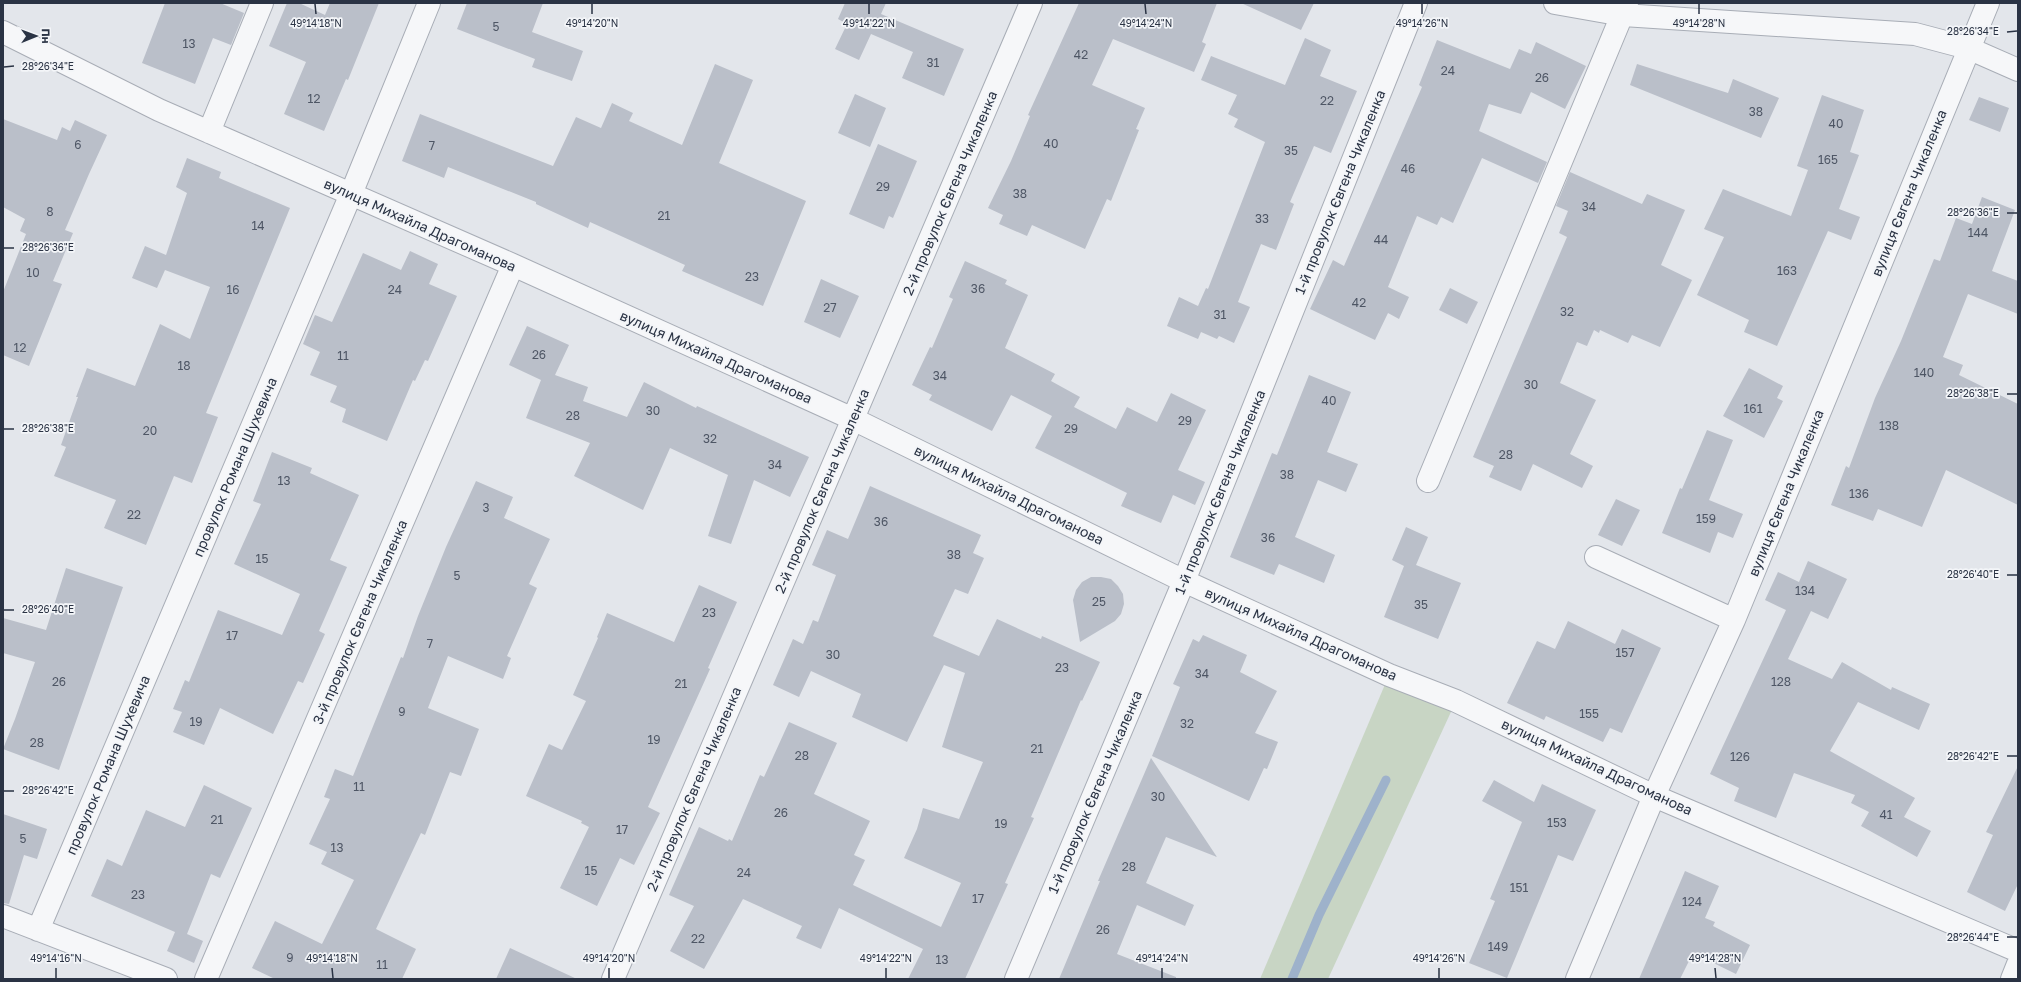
<svg xmlns="http://www.w3.org/2000/svg" width="2021" height="982" font-family="'Golos Text',sans-serif">
	<style>
		.green { fill: #c8d5c4 }
		.lines { fill: none; stroke-linecap: round; stroke-linejoin: round }
		.stream { stroke: #9eb2cb; stroke-width: 9 }
		.building { fill: #babfc9 }
		.minor-casing { stroke: #a8adb6; stroke-width: 24 }
		.minor { stroke: #f6f7f9; stroke-width: 22 }
		.ticks { fill: none; stroke: #2a3344; stroke-width: 1.5 }
		.labels { text-anchor: middle; stroke-width: 3.5; stroke-linejoin: round; paint-order: stroke }
		.number-label { font-size: 12px; fill: #4e5665 }
		.street-label { font-size: 14px; fill: #2a3344; stroke: #f3f5f8 }
		.ticks-label { font-size: 10px; text-anchor: middle; fill: #2a3344; stroke: #f3f5f8; stroke-width: 3.5; stroke-linejoin: round; paint-order: stroke }
	</style>
	<rect width="100%" height="100%" fill="#e3e6eb"/>
	<!-- green -->
	<path class="green" d="M1389 675 1456 701 1328 979H1260Z"/>
	<g class="lines">
		<!-- stream -->
		<path class="stream" d="M1292 979 1319 915 1386 780"/>
	</g>
	<!-- building -->
	<path class="building" d="M165 3H220L244 13 231 45 213 38 195 84 142 63Z
		M287 3H299L325 15 330 3H379L348 80 346 79 324 131 284 114 306 62 269 46Z
		M467 3H543L532 32 583 51 572 81 532 67 535 59 457 29Z
		M845 3H886L881 14 964 49 944 96 902 78 913 52 871 34 859 60 835 49 847 24 838 19Z
		M1079 3H1217L1202 42 1206 44 1194 72 1113 39 1092 85 1145 108 1136 129 1139 130 1111 201 1107 199 1085 249 1032 225 1027 236 999 224 1003 215 988 208 1011 161 1030 116 1028 115Z
		M1241 3H1314L1301 30Z
		M1305 38 1331 50 1320 76 1357 91 1331 153 1314 146 1290 202 1294 204 1276 250 1261 244 1238 302 1250 307 1234 343 1219 336 1217 339 1201 332 1198 339 1167 326 1179 297 1198 306 1206 288 1208 289 1265 142 1234 127 1238 119 1228 114 1237 95 1201 80 1211 56 1285 85Z
		M1437 40 1510 69 1519 49 1531 54 1536 42 1586 66 1565 109 1531 92 1521 114 1489 104 1479 131 1547 162 1538 183 1482 158 1453 223 1441 217 1437 225 1417 216 1388 287 1409 297 1399 319 1388 313 1375 340 1310 309 1333 260 1344 266 1422 87 1419 85Z
		M715 64 753 80 719 163 806 201 763 306 682 271 685 265 590 222 588 228 536 204V202L448 167 444 178 402 161 420 114 553 166 576 117 601 128 612 103 633 113 629 121 682 145Z
		M1637 64 1728 93 1733 79 1779 98 1761 138 1630 85Z
		M855 94 886 108 870 147 838 133Z
		M1822 95 1864 110 1850 152 1859 155 1839 209 1860 217 1851 240 1828 231 1777 346 1744 332 1749 320 1697 295 1724 237 1704 229 1723 189 1791 216 1808 170 1797 166Z
		M1979 97 2009 108 2000 132 1969 120Z
		M3 119 57 140 62 127 70 131 75 120 107 135 89 174 65 230 73 233 53 281 62 284 29 366 3 355V292L26 234 20 231 25 219 3 207Z
		M878 144 917 161 893 218 889 216 884 229 849 214Z
		M187 158 221 172 219 178 290 208 206 413 218 417 192 483 174 476 146 545 104 528 116 500 54 476 66 447 61 445 78 397H76L87 368 135 386 160 324 190 339 210 287 165 270 157 288 132 278 145 246 166 255 187 193 176 187Z
		M1570 172 1642 204 1647 194 1685 210 1661 265 1692 280 1660 347 1632 335 1628 343 1600 330 1599 333 1594 330 1587 346 1577 342 1560 383 1596 400 1570 454 1593 466 1582 488 1533 464 1521 491 1489 477 1494 466 1473 457 1567 237 1559 233 1568 211 1556 206Z
		M1982 197 2015 210 1992 271 2018 281V314L1968 294 1943 357 1963 365 1959 375 2018 404V505L1946 470 1922 527 1878 509 1873 521 1831 505 1846 466 1849 468 1875 398 1901 341 1934 259 1940 261 1956 218 1972 224Z
		M410 251 438 264 429 284 457 296 428 361 425 360 415 381 413 380 387 441 342 422 346 409 330 402 337 386 310 375 320 352 303 344 315 315 332 322 363 253 401 270Z
		M965 261 1007 280 1005 284 1028 295 1005 348 1055 374 1051 381 1080 397 1074 407 1116 429 1127 407 1157 422 1171 393 1206 410 1178 470 1205 482 1195 505 1173 495 1161 523 1121 506 1127 493 1035 448 1052 416 1011 395 992 431 929 400 932 395 912 385 930 347 932 348 953 299 949 297Z
		M821 279 859 296 840 338 804 322Z
		M1450 288 1478 302 1467 324 1439 310Z
		M527 326 569 345 555 375 588 387 583 401 627 417 644 382 696 408 697 406 809 457 790 497 754 480 731 544 708 536 728 475 670 448 643 510 574 476 590 443 526 418 541 380 509 365Z
		M1749 368 1783 386 1777 398 1783 401 1764 438 1723 416Z
		M1309 375 1351 392 1327 452 1358 464 1346 492 1318 480 1295 537 1335 555 1324 583 1279 564 1274 575 1230 557 1272 453 1277 455Z
		M1707 430 1733 440 1709 500 1743 514 1733 538 1718 532 1710 553 1662 533 1680 488 1682 489Z
		M272 452 312 468 310 473 359 495 330 560 347 567 319 631 325 634 303 683 298 681 273 734 220 708 204 745 173 732 182 712 173 709 185 680 189 682 218 610 282 635 300 594 234 564 261 504 253 501Z
		M476 481 513 497 504 518 550 539 529 584 537 588 507 656 511 658 503 679 448 656 428 708 479 729 461 776 450 772 425 835 421 833 376 929 416 949 402 979H275L252 968 275 921 322 944 354 880 321 864 327 852 309 844 330 799 324 797 335 769 353 776 401 657 403 658 418 616 446 547Z
		M870 486 981 535 973 553 984 558 968 594 955 589 933 636 979 656 997 619 1041 639 1042 636 1100 662 1082 701 1081 700 1031 817 1034 818 1005 883 1008 884 965 979H908L923 949 839 908 821 949 796 938 802 926 743 899 704 969 670 951 694 906 669 895 699 827 728 841 729 839 732 841 760 775 764 777 789 722 837 743 814 794 870 821 854 855 865 860 853 885 941 927 961 883 904 858 917 829 923 808 959 819 983 762 942 747 965 673 944 665 907 742 852 717 861 694 811 671 799 697 773 685 793 639 803 644 813 620 818 622 836 575 812 565 827 530 848 539Z
		M1616 499 1640 510 1622 546 1598 535Z
		M1406 527 1428 537 1416 565 1461 583 1438 639 1384 617 1404 566 1392 560Z
		M1808 561 1847 579 1828 619 1811 611 1788 659 1832 679 1842 662 1891 690 1892 687 1930 704 1919 730 1858 702 1830 751 1915 798 1904 817 1931 831 1917 857 1861 826 1869 812 1851 803 1855 795 1794 773 1776 818 1734 801 1739 788 1710 774 1786 610 1765 600 1778 572 1799 582Z
		M66 568 123 587 59 770 3 749 15 719 35 662 3 653V618L46 630Z
		M1091 577H1101L1111 579 1118 586 1123 594 1124 604 1121 614 1115 621 1080 642 1073 600 1076 590 1082 582Z
		M699 585 737 602 708 668 710 669 648 807 660 813 634 865 620 858 597 906 560 888 589 827 581 823 582 821 526 796 549 744 562 750 586 701 573 695 598 638 597 637 607 613 674 642Z
		M1568 621 1615 644 1622 629 1661 648 1622 733 1610 728 1603 742 1546 716 1544 720 1507 703 1537 641 1555 649Z
		M1203 635 1247 655 1240 672 1277 691 1255 733 1278 742 1267 769 1264 768 1249 801 1152 756 1180 687 1173 684 1193 639 1199 642Z
		M1151 758 1217 857 1166 837 1146 883 1194 905 1185 926 1137 905 1117 954 1176 977V979H1059L1100 881H1098Z
		M2018 766V884L2005 911 1967 892 1993 835 1986 832Z
		M1494 780 1534 802 1542 784 1596 810 1573 861 1558 855 1507 978 1469 963 1495 901 1490 899 1522 822 1482 801Z
		M204 785 252 808 220 878 211 874 187 934 203 941 194 963 167 951 175 932 91 896 107 859 122 866 146 810 185 827Z
		M3 814 47 829 37 859 24 855 9 904 3 903Z
		M1685 871 1719 886 1705 918 1715 922 1713 926 1750 945 1736 974 1693 953 1680 979H1639Z
		M510 948 577 979H496Z"/>
	<g class="lines">
		<!-- minor casing -->
		<g class="minor-casing">
			<path id="minor" d="M1555 3 1623 15 1915 34 1968 48 2018 70
				M3 32 159 110 513 265 853 419 1184 581 1389 675 1456 701 1654 796 2018 951
				M209 132 262 3
				M1428 481 1627 3
				M1596 557 1734 620
				M3 916 166 979
				M38 930 351 194 429 3
				M206 979 513 265
				M613 979 1031 3
				M1016 979 1184 581 1416 3
				M1577 979 1654 796 1734 620 1988 3
				M2012 979 2018 964"/>
		</g>
		<!-- minor -->
		<use href="#minor" class="minor"/>
	</g>
	<!-- ticks -->
	<path class="ticks" d="M315 4 316 14M592 4V14M869 4V14M1145 4 1146 14M1422 4V14M1699 4V14M2007 32 2017 31M4 67 14 66M2007 213H2017M4 248H14M2007 394H2017M4 429H14M2007 575H2017M4 610H14M2007 756H2017M4 791H14M2007 937H2017M56 968V978M332 968 333 978M609 968V978M886 968V978M1162 968V978M1439 968V978M1715 968 1716 978"/>
	<g class="labels">
		<!-- number labels -->
		<g class="number-label">
			<text x="496" y="31">5</text>
			<text x="189" y="48">13</text>
			<text x="1081" y="59">42</text>
			<text x="933" y="67">31</text>
			<text x="1448" y="75">24</text>
			<text x="1542" y="82">26</text>
			<text x="314" y="103">12</text>
			<text x="1327" y="105">22</text>
			<text x="1756" y="116">38</text>
			<text x="1836" y="128">40</text>
			<text x="1051" y="148">40</text>
			<text x="78" y="149">6</text>
			<text x="432" y="150">7</text>
			<text x="1291" y="155">35</text>
			<text x="1828" y="164">165</text>
			<text x="1408" y="173">46</text>
			<text x="883" y="191">29</text>
			<text x="1020" y="198">38</text>
			<text x="1589" y="211">34</text>
			<text x="50" y="216">8</text>
			<text x="664" y="220">21</text>
			<text x="1262" y="223">33</text>
			<text x="258" y="230">14</text>
			<text x="1978" y="237">144</text>
			<text x="1381" y="244">44</text>
			<text x="1787" y="275">163</text>
			<text x="33" y="277">10</text>
			<text x="752" y="281">23</text>
			<text x="978" y="293">36</text>
			<text x="233" y="294">16</text>
			<text x="395" y="294">24</text>
			<text x="1359" y="307">42</text>
			<text x="830" y="312">27</text>
			<text x="1567" y="316">32</text>
			<text x="1220" y="319">31</text>
			<text x="20" y="352">12</text>
			<text x="539" y="359">26</text>
			<text x="343" y="360">11</text>
			<text x="184" y="370">18</text>
			<text x="1924" y="377">140</text>
			<text x="940" y="380">34</text>
			<text x="1531" y="389">30</text>
			<text x="1329" y="405">40</text>
			<text x="1753" y="413">161</text>
			<text x="653" y="415">30</text>
			<text x="573" y="420">28</text>
			<text x="1185" y="425">29</text>
			<text x="1889" y="430">138</text>
			<text x="1071" y="433">29</text>
			<text x="150" y="435">20</text>
			<text x="710" y="443">32</text>
			<text x="1506" y="459">28</text>
			<text x="775" y="469">34</text>
			<text x="1287" y="479">38</text>
			<text x="284" y="485">13</text>
			<text x="1859" y="498">136</text>
			<text x="486" y="512">3</text>
			<text x="134" y="519">22</text>
			<text x="1706" y="523">159</text>
			<text x="881" y="526">36</text>
			<text x="1268" y="542">36</text>
			<text x="954" y="559">38</text>
			<text x="262" y="563">15</text>
			<text x="457" y="580">5</text>
			<text x="1805" y="595">134</text>
			<text x="1099" y="606">25</text>
			<text x="1421" y="609">35</text>
			<text x="709" y="617">23</text>
			<text x="232" y="640">17</text>
			<text x="430" y="648">7</text>
			<text x="1625" y="657">157</text>
			<text x="833" y="659">30</text>
			<text x="1062" y="672">23</text>
			<text x="1202" y="678">34</text>
			<text x="59" y="686">26</text>
			<text x="1781" y="686">128</text>
			<text x="681" y="688">21</text>
			<text x="402" y="716">9</text>
			<text x="1589" y="718">155</text>
			<text x="196" y="726">19</text>
			<text x="1187" y="728">32</text>
			<text x="654" y="744">19</text>
			<text x="37" y="747">28</text>
			<text x="1037" y="753">21</text>
			<text x="802" y="760">28</text>
			<text x="1740" y="761">126</text>
			<text x="359" y="791">11</text>
			<text x="1158" y="801">30</text>
			<text x="781" y="817">26</text>
			<text x="1886" y="819">41</text>
			<text x="217" y="824">21</text>
			<text x="1557" y="827">153</text>
			<text x="1001" y="828">19</text>
			<text x="622" y="834">17</text>
			<text x="23" y="843">5</text>
			<text x="337" y="852">13</text>
			<text x="1129" y="871">28</text>
			<text x="591" y="875">15</text>
			<text x="744" y="877">24</text>
			<text x="1519" y="892">151</text>
			<text x="138" y="899">23</text>
			<text x="978" y="903">17</text>
			<text x="1692" y="906">124</text>
			<text x="1103" y="934">26</text>
			<text x="698" y="943">22</text>
			<text x="1498" y="951">149</text>
			<text x="290" y="962">9</text>
			<text x="942" y="964">13</text>
			<text x="382" y="969">11</text>
		</g>
		<!-- street labels -->
		<g class="street-label">
			<text transform="translate(1340 192) rotate(-68)" y="5">1-й провулок Євгена Чикаленка</text>
			<text transform="translate(950 193) rotate(-67)" y="5">2-й провулок Євгена Чикаленка</text>
			<text transform="translate(1909 193) rotate(-68)" y="5">вулиця Євгена Чикаленка</text>
			<text transform="translate(420 225) rotate(24)" y="5">вулиця Михайла Драгоманова</text>
			<text transform="translate(716 357) rotate(24)" y="5">вулиця Михайла Драгоманова</text>
			<text transform="translate(235 467) rotate(-67)" y="5">провулок Романа Шухевича</text>
			<text transform="translate(822 491) rotate(-67)" y="5">2-й провулок Євгена Чикаленка</text>
			<text transform="translate(1220 492) rotate(-68)" y="5">1-й провулок Євгена Чикаленка</text>
			<text transform="translate(1786 493) rotate(-68)" y="5">вулиця Євгена Чикаленка</text>
			<text transform="translate(1009 495) rotate(26)" y="5">вулиця Михайла Драгоманова</text>
			<text transform="translate(360 622) rotate(-67)" y="5">3-й провулок Євгена Чикаленка</text>
			<text transform="translate(1301 634) rotate(24)" y="5">вулиця Михайла Драгоманова</text>
			<text transform="translate(108 765) rotate(-67)" y="5">провулок Романа Шухевича</text>
			<text transform="translate(1597 767) rotate(25)" y="5">вулиця Михайла Драгоманова</text>
			<text transform="translate(694 789) rotate(-67)" y="5">2-й провулок Євгена Чикаленка</text>
			<text transform="translate(1095 792) rotate(-67)" y="5">1-й провулок Євгена Чикаленка</text>
		</g>
	</g>
	<g class="ticks-label">
		<text x="316" y="27">49°14'18"N</text>
		<text x="592" y="27">49°14'20"N</text>
		<text x="869" y="27">49°14'22"N</text>
		<text x="1146" y="27">49°14'24"N</text>
		<text x="1422" y="27">49°14'26"N</text>
		<text x="1699" y="27">49°14'28"N</text>
		<text x="1973" y="35">28°26'34"E</text>
		<text x="48" y="70">28°26'34"E</text>
		<text x="1973" y="216">28°26'36"E</text>
		<text x="48" y="251">28°26'36"E</text>
		<text x="1973" y="397">28°26'38"E</text>
		<text x="48" y="432">28°26'38"E</text>
		<text x="1973" y="578">28°26'40"E</text>
		<text x="48" y="613">28°26'40"E</text>
		<text x="1973" y="760">28°26'42"E</text>
		<text x="48" y="794">28°26'42"E</text>
		<text x="1973" y="941">28°26'44"E</text>
		<text x="56" y="962">49°14'16"N</text>
		<text x="332" y="962">49°14'18"N</text>
		<text x="609" y="962">49°14'20"N</text>
		<text x="886" y="962">49°14'22"N</text>
		<text x="1162" y="962">49°14'24"N</text>
		<text x="1439" y="962">49°14'26"N</text>
		<text x="1715" y="962">49°14'28"N</text>
	</g>
	<!-- border -->
	<rect width="2021" height="982" fill="none" stroke="#2a3344" stroke-width="8"/>
	<!-- north arrow -->
	<g transform="translate(36 36) rotate(89)" stroke="#f3f5f8" stroke-width="3" paint-order="stroke">
	<path d="M0-3L7 15L0 10L-7 15Z" fill="#2a3344"/>
	<text y="-6" font-size="11" font-weight="bold" text-anchor="middle" fill="#2a3344">Пн</text>
	</g>
</svg>
